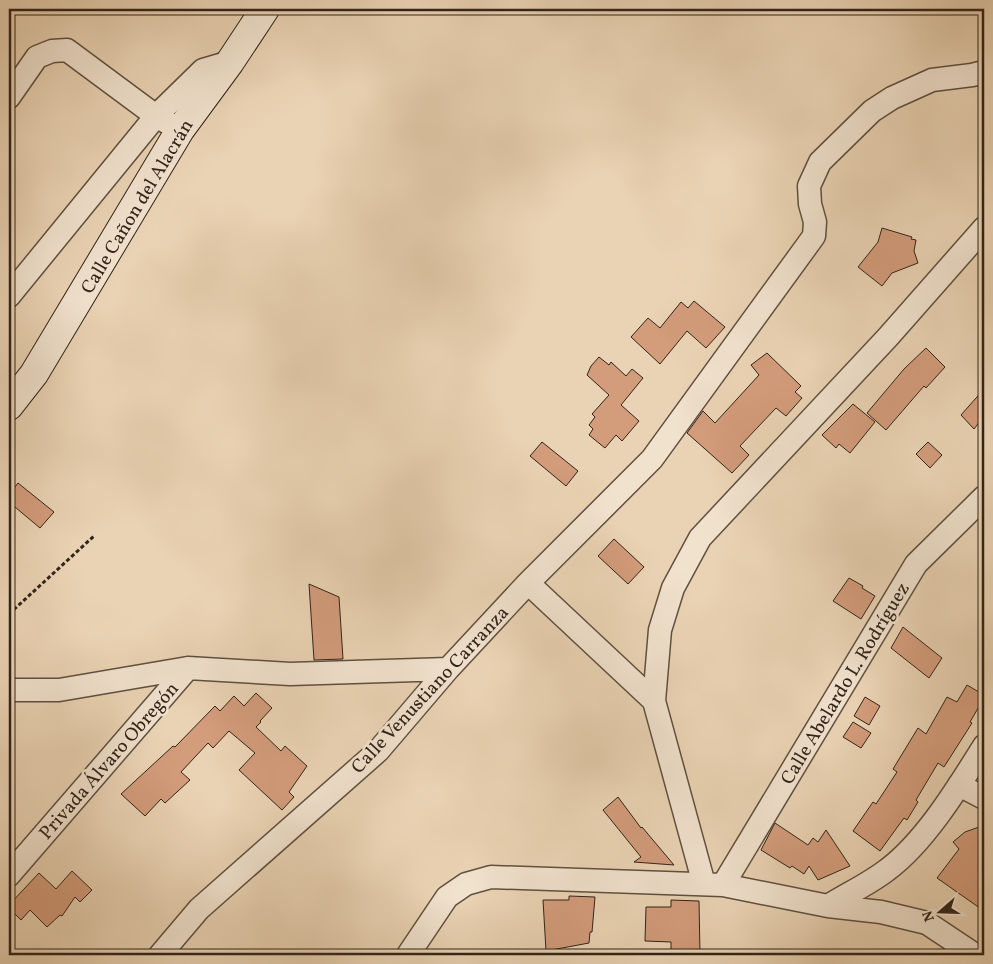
<svg xmlns="http://www.w3.org/2000/svg" width="993" height="964" font-family="Vollkorn,serif">
	<style>
		.building { fill: #d39c7b; stroke: #312419 }
		.lines { fill: none; stroke-linecap: round; stroke-linejoin: round }
		.minor-casing { stroke: #5f5040; stroke-width: 25 }
		.secondary-casing { stroke: #312419; stroke-width: 30 }
		.path { stroke: #312419; stroke-width: 3; stroke-dasharray: 4 2.5; stroke-linecap: butt }
		.minor { stroke: #f1e2ce; stroke-width: 22 }
		.secondary { stroke: #f1e2ce; stroke-width: 28 }
		.labels { text-anchor: middle; stroke-width: 5; stroke-linejoin: round; paint-order: stroke }
		.street-label { font-size: 19px; fill: #312419; stroke: #f1e2ce }
	</style>
	<rect width="100%" height="100%" fill="#ead3b4"/>
	<filter id="stains"><feTurbulence type="fractalNoise" baseFrequency=".004" numOctaves="4"/><feColorMatrix values="0 0 0 0 .2 0 0 0 0 .09 0 0 0 0 .02 0 0 0 .5 -.17"/></filter>
	<radialGradient id="worn" r=".72"><stop offset=".6" stop-color="#630" stop-opacity="0"/><stop offset="1" stop-color="#630" stop-opacity=".3"/></radialGradient>
	<!-- building -->
	<path class="building" d="M882 228 912 237 911 239 916 240 914 251 918 263 892 273 882 286 858 267 878 242Z
		M694 301 725 327 706 348 687 331 660 364 631 337 648 318 660 328 681 302 688 308Z
		M926 348 945 367 926 388 924 386 886 430 867 413 904 369Z
		M767 353 801 386 795 392 802 398 786 416 776 408 740 446 749 455 732 473 687 433 703 411 715 423 759 375 751 365Z
		M599 357 609 365 611 362 626 376 632 369 643 378 621 405 639 421 622 441 616 435 605 448 589 435 593 429 589 425 595 417 592 414 609 395 587 375 591 366Z
		M984 389V416L974 429 961 415Z
		M853 404 875 422 850 453 839 444 836 448 822 435Z
		M542 442 578 471 566 486 530 456Z
		M928 442 942 455 930 468 916 454Z
		M18 483 54 512 40 528 9 502V495Z
		M614 539 644 567 628 584 598 556Z
		M849 578 863 586 862 588 875 596 861 619 833 601Z
		M309 584 339 597 343 659 314 660Z
		M903 627 942 658 929 678 891 648Z
		M967 685 984 695V698L970 722 972 723 944 767 938 763 916 800 918 802 907 820 904 818 880 851 853 831 873 802 876 804 897 772 893 769 918 728 926 734 947 697 957 702Z
		M256 693 272 708 260 721 261 722 256 727 281 751 285 746 307 766 289 792 294 797 282 810 239 770 255 753 229 731 213 748 208 743 181 772 190 780 165 803 161 799 145 816 121 794 173 746 175 747 215 706 220 711 234 696 244 706Z
		M865 697 880 706 869 725 854 716Z
		M853 722 871 733 861 748 843 737Z
		M618 797 641 828 642 827 674 865 634 862 641 857 603 810Z
		M775 823 808 845 813 838 818 842 826 830 850 866 818 880 809 866 804 874 792 866 790 868 761 850Z
		M979 827 984 834V911L937 878 959 849 953 842 965 832Z
		M72 871 92 890 80 902 75 897 62 916 60 915 47 927 30 910 21 920 9 908V905L39 873 56 889Z
		M569 896 595 897 592 932H590L589 943 546 951 543 900H569Z
		M671 900 699 901 700 955H671V942L645 941 646 907H671Z"/>
	<g class="lines">
		<!-- minor casing -->
		<g class="minor-casing">
			<path id="minor" d="M9 97 37 57 52 51 67 50 156 116 168 123
				M9 296 156 116 203 70 230 62
				M528 583 654 701 704 884
				M9 690H59L188 668 290 674 448 669
				M654 701 660 630 673 588 700 538 888 337 984 228
				M959 785 984 798
				M9 875 188 668
				M723 885 916 564 984 497
				M828 906C847 894 869 884 887 870 925 842 959 786 984 746
				M160 955 199 909 378 751 448 669 528 583 652 459 814 236 815 222 810 204 809 186 820 162 872 111 892 98 932 80 972 75 984 72
				M408 955 447 897 466 884 491 877 723 885 828 906 881 912 927 923 975 955"/>
		</g>
		<!-- secondary casing -->
		<g class="secondary-casing">
			<path id="secondary" d="M9 406 34 374 180 130 230 62 265 9"/>
		</g>
		<!-- path -->
		<path class="path" d="M9 614 94 536"/>
		<!-- minor -->
		<use href="#minor" class="minor"/>
		<!-- secondary -->
		<use href="#secondary" class="secondary"/>
	</g>
	<g class="labels">
		<!-- street labels -->
		<g class="street-label">
			<text transform="translate(136 206) rotate(-59)" y="7">Calle Cañon del Alacrán</text>
			<text transform="translate(844 683) rotate(-59)" y="7">Calle Abelardo L. Rodríguez</text>
			<text transform="translate(429 689) rotate(-47)" y="7">Calle Venustiano Carranza</text>
			<text transform="translate(108 760) rotate(-49)" y="7">Privada Álvaro Obregón</text>
		</g>
	</g>
	<!-- margin -->
	<rect width="993" height="964" fill="none" stroke="#ead3b4" stroke-width="30"/>
	<rect x="10" y="10" width="973" height="944" fill="none" stroke="#312419" stroke-width="2.5"/>
	<rect x="15" y="15" width="963" height="934" fill="none" stroke="#312419"/>
	<!-- north arrow -->
	<g transform="translate(940 912) rotate(250)" stroke="#f1e2ce" stroke-width="4" paint-order="stroke">
	<path d="M0-4L9 19L0 12L-9 19Z" fill="#312419"/>
	<text y="-8" font-size="14" font-weight="bold" text-anchor="middle" fill="#312419">N</text>
	</g>
	<rect width="100%" height="100%" filter="url(#stains)"/>
	<rect width="100%" height="100%" fill="url(#worn)"/>
</svg>
